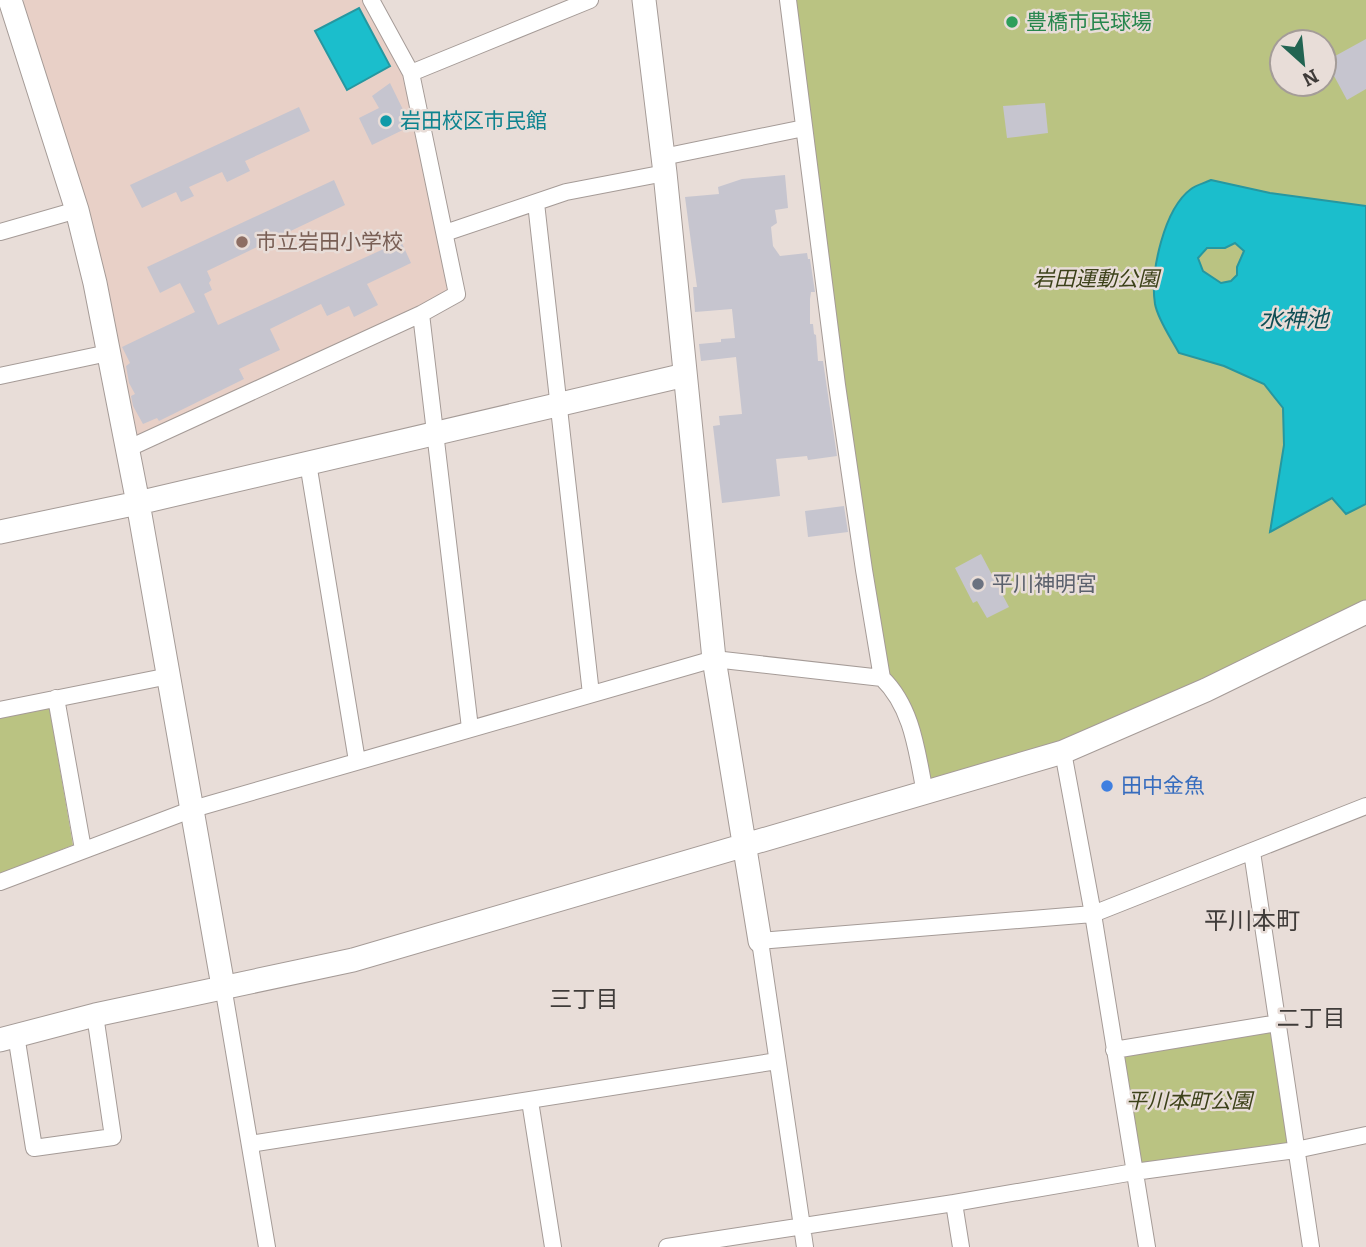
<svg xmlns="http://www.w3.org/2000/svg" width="1366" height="1247" font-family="Bitter,'Noto Sans JP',serif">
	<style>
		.education { fill: #e8d0c7 }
		.green { fill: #bac382; fill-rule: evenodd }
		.water { fill: #1bbecc; stroke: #2697a0; stroke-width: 2; fill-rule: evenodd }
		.building { fill: #c6c5cf }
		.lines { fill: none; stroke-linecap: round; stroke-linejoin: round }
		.street-casing { stroke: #a59b97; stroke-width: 18 }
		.secondary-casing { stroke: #a59b97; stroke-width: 25 }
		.street { stroke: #fff; stroke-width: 16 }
		.secondary { stroke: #fff; stroke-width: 23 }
		.leisure-dot { fill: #2e9e5b; stroke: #e8ddd8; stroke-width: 2.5 }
		.culture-dot { fill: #0f9aa8; stroke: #e8ddd8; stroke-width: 2.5 }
		.education-dot { fill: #8d6e63; stroke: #e8ddd8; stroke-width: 2.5 }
		.worship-dot { fill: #6b7280; stroke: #e8ddd8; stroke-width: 2.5 }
		.shop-dot { fill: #3f7fe0; stroke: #e8ddd8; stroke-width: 2.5 }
		.labels { text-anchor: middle; stroke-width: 5; stroke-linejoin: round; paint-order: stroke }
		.leisure-label { font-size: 21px; fill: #27864d; stroke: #e8ddd8; text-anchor: start }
		.culture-label { font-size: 21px; fill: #0d838f; stroke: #e8ddd8; text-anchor: start }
		.education-label { font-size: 21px; fill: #785e54; stroke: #e8ddd8; text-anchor: start }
		.park-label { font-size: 21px; font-style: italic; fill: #3c4119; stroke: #e8ddd8 }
		.worship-label { font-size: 21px; fill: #5b616d; stroke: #e8ddd8; text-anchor: start }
		.shop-label { font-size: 21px; fill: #366cbe; stroke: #e8ddd8; text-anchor: start }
		.water-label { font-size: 23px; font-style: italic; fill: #0f4e54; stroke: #e8ddd8 }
		.neighbourhood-label { font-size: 23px; fill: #3f3b39; stroke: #e8ddd8 }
		.quarter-label { font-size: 24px; fill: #3f3b39; stroke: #e8ddd8 }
	</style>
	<rect width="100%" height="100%" fill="#e8ddd8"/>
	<!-- education -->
	<path class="education" d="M24 0H363L407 79 448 292 140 436 133 432 23 3Z"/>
	<!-- green -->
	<path class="green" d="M788 0H1366V612L1206 690 925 793 912 728 882 678ZM1282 42H1324V84H1282Z
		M49 706 73 845 0 874V715Z
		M1278 1023 1294 1138 1284 1150 1149 1170 1134 1156 1114 1050Z"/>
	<!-- water -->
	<path class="water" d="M359 8 390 66 347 90 315 31Z
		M1211 180 1270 193 1366 206V504L1346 514 1332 498 1270 532 1284 445 1283 408 1264 384 1224 366 1179 353C1171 338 1158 320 1155 304 1150 272 1164 209 1191 189 1196 185 1205 183 1211 180ZM1235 243 1244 251 1237 267V275L1231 281 1221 283 1203 271 1198 258 1207 248H1225Z"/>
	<!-- building -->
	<path class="building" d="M1366 39V89L1347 100 1326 61Z
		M390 83 411 126 372 145 359 118 379 108 372 96Z
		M1045 103 1048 133 1007 138 1003 106Z
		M299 107 310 131 245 161 250 171 227 182 222 172 189 187 194 196 181 202 176 192 142 208 130 185Z
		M785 175 788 208 775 210 777 223 771 227 773 246 780 256 807 253 808 259H810L815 292H811L810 299V324H813L814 334 816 335 818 361H823L837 456 808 460 807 456 776 459 780 496 722 503 713 426 720 425 719 416 742 414 736 357 701 361 699 344 721 342V339L735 338 732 309 695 312 693 287H697L685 197 719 194 718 187 742 179Z
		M334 180 345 205 207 271 211 280 209 283 212 290 204 294 218 325 401 241 411 263 367 284 378 305 354 317 349 306 327 316 321 304 270 329 280 350 239 369 244 379 159 421 157 418 143 424 133 406 131 396 135 394 129 383 126 366 130 363 122 347 195 312 180 283 160 293 147 267Z
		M844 506 848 532 808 537 805 511Z
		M981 554 1009 607 987 618 977 601 973 603 955 568Z"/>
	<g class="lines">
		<!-- street casing -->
		<g class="street-casing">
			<path id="street" d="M788 0 837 385 864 570 882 678C913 708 917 753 925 793
				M411 73 590 0
				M663 157 804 128
				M536 203 591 694
				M0 232 77 210
				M445 233 566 192 665 173
				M421 314 470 728
				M0 376 108 353
				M127 449 421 314 457 294 411 73 371 0
				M308 463 357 761
				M56 698 83 849
				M0 710 169 676
				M1063 752 1093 914 1147 1247
				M1252 852 1311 1247
				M0 882 193 809 714 659 882 678
				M223 986 267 1247
				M16 1035 34 1148 113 1137 95 1015
				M1114 1050 1278 1023
				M530 1101 553 1247
				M250 1144 777 1061
				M954 1203 961 1247
				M667 1247 954 1203 1134 1172 1296 1150 1366 1135
				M805 1247 760 941 1093 914 1366 806"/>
		</g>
		<!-- secondary casing -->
		<g class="secondary-casing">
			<path id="secondary" d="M10 0 77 210 95 283 138 503 223 986
				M644 0 665 173 714 659 760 941
				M0 532 138 503 685 375
				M0 1040 95 1015 353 960 1063 752 1206 690 1366 612"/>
		</g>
		<!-- street -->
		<use href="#street" class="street"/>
		<!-- secondary -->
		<use href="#secondary" class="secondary"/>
	</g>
	<!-- markers -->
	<circle class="leisure-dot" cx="1012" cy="22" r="7"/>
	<circle class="culture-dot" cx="386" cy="121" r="7"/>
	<circle class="education-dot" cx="242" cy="242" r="7"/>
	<circle class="worship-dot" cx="978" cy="584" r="7"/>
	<circle class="shop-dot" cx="1107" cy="786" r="7"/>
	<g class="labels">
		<!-- leisure labels -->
		<g class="leisure-label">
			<text x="1026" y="29">豊橋市民球場</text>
		</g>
		<!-- culture labels -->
		<g class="culture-label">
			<text x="400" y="128">岩田校区市民館</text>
		</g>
		<!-- education labels -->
		<g class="education-label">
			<text x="256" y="249">市立岩田小学校</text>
		</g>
		<!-- park labels -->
		<g class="park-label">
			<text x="1096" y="286">岩田運動公園</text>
			<text x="1189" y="1108">平川本町公園</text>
		</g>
		<!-- worship labels -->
		<g class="worship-label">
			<text x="992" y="591">平川神明宮</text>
		</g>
		<!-- shop labels -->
		<g class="shop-label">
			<text x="1121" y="793">田中金魚</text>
		</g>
		<!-- water labels -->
		<g class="water-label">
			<text x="1294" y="327">水神池</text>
		</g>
		<!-- neighbourhood labels -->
		<g class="neighbourhood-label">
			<text x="584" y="1007">三丁目</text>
			<text x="1311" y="1026">二丁目</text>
		</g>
		<!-- quarter labels -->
		<g class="quarter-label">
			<text x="1252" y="929">平川本町</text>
		</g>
	</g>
	<!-- north arrow -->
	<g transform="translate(1303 63) rotate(153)"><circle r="33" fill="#e8ddd8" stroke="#a49c98" stroke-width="2"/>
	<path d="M0-5L12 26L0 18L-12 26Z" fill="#226452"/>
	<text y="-10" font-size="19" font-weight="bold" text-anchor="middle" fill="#3f3b39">N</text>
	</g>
</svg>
